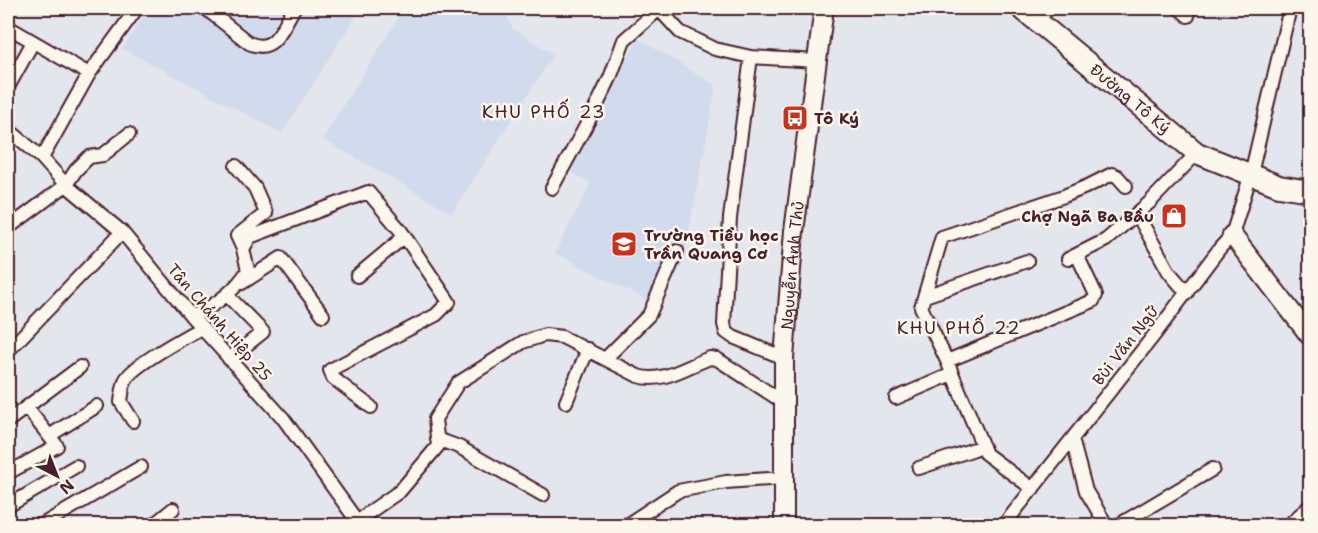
<svg xmlns="http://www.w3.org/2000/svg" width="1318" height="533" font-family="'Shantell Sans',sans-serif">
	<style>
		.built { fill: #d2dbed }
		.lines { fill: none; stroke-linecap: round; stroke-linejoin: round }
		.minor-casing { stroke: #4a1f2b; stroke-width: 16 }
		.secondary-casing { stroke: #4a1f2b; stroke-width: 22 }
		.primary-casing { stroke: #4a1f2b; stroke-width: 24 }
		.minor { stroke: #fbf7ec; stroke-width: 12 }
		.secondary { stroke: #fbf7ec; stroke-width: 18 }
		.primary { stroke: #fbf7ec; stroke-width: 20 }
		.labels { text-anchor: middle; stroke-width: 5; stroke-linejoin: round; paint-order: stroke }
		.street-label { font-size: 16px; fill: #4a1f2b; stroke: #fbf7ec }
		.poi-label { font-size: 16px; font-weight: bold; fill: #4a1f2b; stroke: #fbf7ec; text-anchor: start }
		.neighbourhood-label { font-size: 18px; letter-spacing: 1.5px; fill: #4a1f2b; stroke: #fbf7ec }
	</style>
	<rect width="100%" height="100%" fill="#e3e6ed"/>
	<filter id="ink" filterUnits="userSpaceOnUse"><feTurbulence type="fractalNoise" baseFrequency=".0167" numOctaves="2"/><feDisplacementMap in="SourceGraphic" scale="12" xChannelSelector="R" yChannelSelector="G"/><feConvolveMatrix kernelMatrix="1 2 1 2 8 2 1 2 1" color-interpolation-filters="sRGB"/></filter>
	<g filter="url(#ink)">
		<!-- built -->
		<path class="built" d="M148 8H361L282 133 123 49Z
			M405 8H512L507 15 513 29 554 54 452 213 322 139Z
			M638 38 716 86 683 264 658 306 555 253 591 183 569 171Z"/>
		<g class="lines">
			<!-- minor casing -->
			<g class="minor-casing">
				<path id="minor" d="M205 8 249 43C275 55 283 26 294 8
					M658 8 680 32 715 49 751 57 816 61
					M1179 8 1188 16
					M1036 21 1049 8
					M8 27 89 74
					M751 57 730 218 724 324 726 332 733 337 784 358
					M8 87 33 42
					M8 129 42 158 66 185 122 232 192 317 283 418 357 521
					M42 158 89 74 137 8
					M236 166 255 188 266 213 237 236 243 249
					M552 188 595 109 610 78 624 40 659 9
					M1137 214 1169 272 1187 293
					M8 228 66 185 76 170 89 157 103 155 129 134
					M1068 259 1106 240 1149 203 1197 153
					M357 276 405 236
					M242 283 281 258 323 315
					M227 295 263 332 229 359
					M925 296 1027 261
					M192 317C214 306 235 292 248 270L243 249 250 237 368 192 401 231 449 302 436 315 330 370 333 378 371 407
					M8 351 122 232
					M605 359 649 315 677 251
					M947 361 921 307 942 237 1064 196 1088 186 1112 174 1117 176 1126 186
					M896 398 952 374
					M566 402 588 349
					M8 421 80 367
					M133 421 121 402C122 395 123 384 126 379 135 364 185 337 201 328
					M49 436 97 406
					M437 439 459 447 543 495
					M1072 439 1086 491 1107 526
					M919 468 983 446
					M8 473 57 446 27 408
					M1033 489 986 454 947 361 1093 301 1096 295 1077 255
					M8 506 76 466
					M40 526 141 467
					M152 526 173 509
					M356 526 357 521 400 491 438 446 435 419 458 383 523 342 545 335 562 337 638 376C663 384 687 366 710 358L717 359 783 402
					M625 526 678 491 726 482 783 478
					M1003 526 1155 334 1220 248 1232 235 1251 174 1290 8
					M1117 526 1213 469
					M1287 526 1310 506"/>
			</g>
			<!-- secondary casing -->
			<g class="secondary-casing">
				<g id="secondary">
					<path d="M1232 235 1310 336"/>
					<path id="s1" d="M784 526V358L794 231 824 8"/>
				</g>
			</g>
			<!-- primary casing -->
			<g class="primary-casing">
				<g id="primary">
					<path id="s2" d="M1021 8 1197 153 1279 186 1310 191"/>
				</g>
			</g>
			<!-- minor -->
			<use href="#minor" class="minor"/>
			<!-- secondary -->
			<use href="#secondary" class="secondary"/>
			<!-- primary -->
			<use href="#primary" class="primary"/>
		</g>
	</g>
	<!-- icons -->
	<defs>
		<g id="bus-square" transform="scale(1.35)"><rect x="-9" y="-9" width="18" height="18" rx="4" fill="#c8321e" stroke="#fbf7ec"/><path d="M-5-6H5V4H4V6H2V4H-2V6H-4V4H-5ZM-3.5-4V0h7V-4ZM-3.5 1.2v1.5H-2V1.2ZM2 1.2v1.5H3.5V1.2Z" fill="#fff"/></g>
		<g id="shop-square" transform="scale(1.35)"><rect x="-9" y="-9" width="18" height="18" rx="4" fill="#c8321e" stroke="#fbf7ec"/><path d="M-5-2.5h2.3a2.7 3.5 0 0 1 5.4 0H5L5.5 6h-11ZM-1.5-2.5h3a1.5 2.3 0 0 0-3 0Z" fill="#fff"/></g>
		<g id="school-square" transform="scale(1.35)"><rect x="-9" y="-9" width="18" height="18" rx="4" fill="#c8321e" stroke="#fbf7ec"/><path d="M0-5L7-2L0 1L-7-2ZM-4 1L0 2.5L4 1V4Q0 6-4 4Z" fill="#fff"/></g>
	</defs>
	<g fill-rule="evenodd">
		<use href="#bus-square" x="795" y="118"/>
		<use href="#shop-square" x="1174" y="216"/>
		<use href="#school-square" x="624" y="244"/>
	</g>
	<g class="labels">
		<!-- street labels -->
		<g class="street-label">
			<text dy="6" stroke="none"><textPath href="#s2" startOffset="142">Đường Tô Ký</textPath></text>
			<text dy="6" stroke="none"><textPath href="#s1" startOffset="261">Nguyễn Ảnh Thủ</textPath></text>
			<text transform="translate(220 322) rotate(49)" y="6">Tân Chánh Hiệp 25</text>
			<text transform="translate(1125 345) rotate(-52)" y="6">Bùi Văn Ngữ</text>
		</g>
		<!-- poi labels -->
		<g class="poi-label">
			<text x="814" y="124">Tô Ký</text>
			<text x="1154" y="222" text-anchor="end">Chợ Ngã Ba Bầu</text>
			<text x="644" y="241">Trường Tiểu học<tspan x="644" dy="18">Trần Quang Cơ</tspan></text>
		</g>
		<!-- neighbourhood labels -->
		<g class="neighbourhood-label">
			<text x="544" y="118">KHU PHỐ 23</text>
			<text x="959" y="334">KHU PHỐ 22</text>
		</g>
	</g>
	<!-- margin -->
	<rect width="1318" height="533" fill="none" stroke="#fbf7ec" stroke-width="30"/>
	<rect x="15" y="15" width="1288" height="503" fill="none" stroke="#4a1f2b" stroke-width="2" filter="url(#ink)"/>
	<!-- north arrow -->
	<g transform="translate(57 476) rotate(138)" stroke="#fbf7ec" stroke-width="4.5" paint-order="stroke">
	<path d="M0-4.5L10 22L0 15L-10 22Z" fill="#4a1f2b"/>
	<text y="-9" font-size="16" font-weight="bold" text-anchor="middle" fill="#4a1f2b">N</text>
	</g>
</svg>
